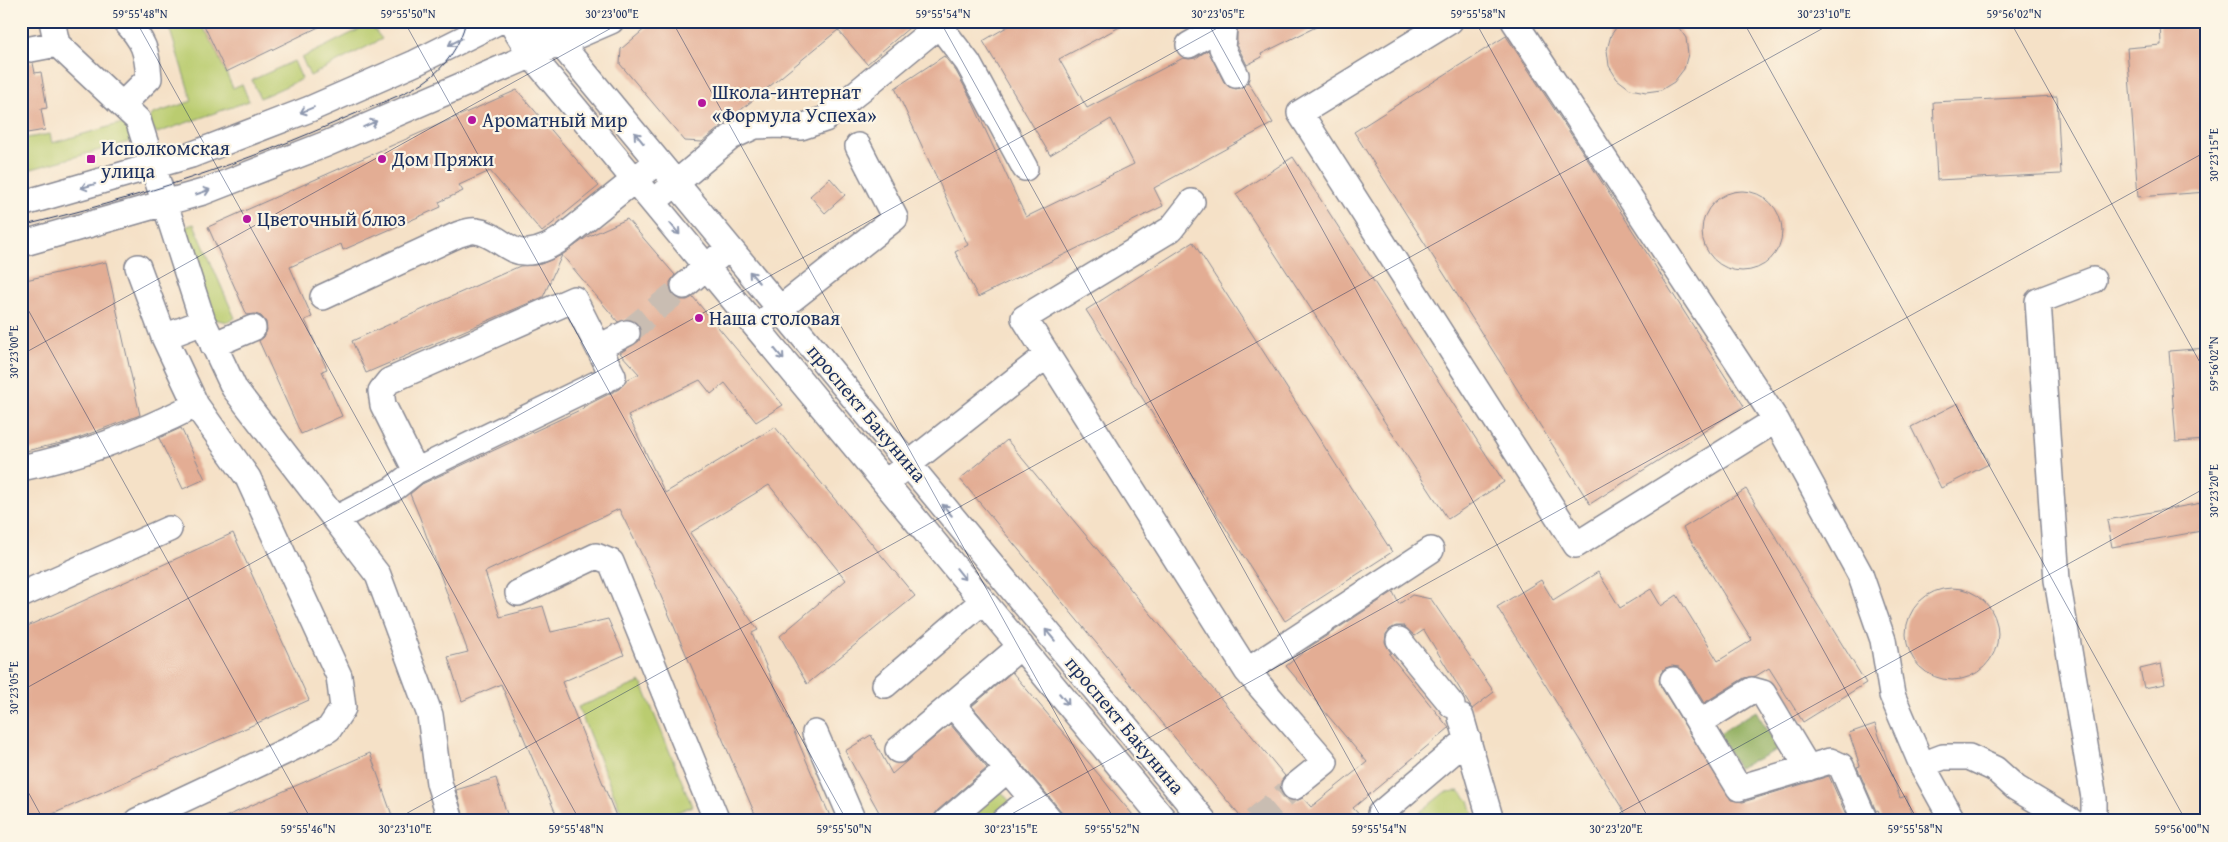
<svg xmlns="http://www.w3.org/2000/svg" width="2228" height="842" font-family="'Gentium Book Plus',serif">
	<style>
		.green { fill: #bacc6f; stroke: #6a7e66 }
		.forest { fill: #93b062; stroke: #577060 }
		.building { fill: #e3ad94 }
		.lines { fill: none; stroke-linecap: round; stroke-linejoin: round }
		.minor-tunnel { stroke: #c9bdb2; stroke-width: 25; stroke-dasharray: 25 12; stroke-linecap: butt }
		.minor-casing { stroke: #888892; stroke-width: 28 }
		.minor { stroke: #fff; stroke-width: 25 }
		.tram { stroke: #1b2f5e; stroke-width: 1 }
		.oneway { stroke: #8d97ae }
		.ticks { fill: none; stroke: #1b2f5e; stroke-width: 1; stroke-opacity: 0.45 }
		.poi-dot { fill: #b5179e; stroke: #fcf5e5; stroke-width: 2 }
		.labels { text-anchor: middle; stroke-width: 4.5; stroke-linejoin: round; paint-order: stroke }
		.poi-label { font-size: 20px; fill: #1b2f5e; stroke: #fcf5e5; text-anchor: start }
		.street-label { font-size: 20px; fill: #1b2f5e; stroke: #fcf5e5 }
		.neatline { fill: none; stroke: #1b2f5e; stroke-width: 2 }
		.ticks-label { font-size: 12px; text-anchor: middle; fill: #1b2f5e }
	</style>
	<rect width="100%" height="100%" fill="#fcf5e5"/>
	<filter id="ink" filterUnits="userSpaceOnUse"><feTurbulence type="fractalNoise" baseFrequency=".02" numOctaves="2"/><feDisplacementMap in="SourceGraphic" scale="10" xChannelSelector="R" yChannelSelector="G"/><feConvolveMatrix kernelMatrix="1 2 1 2 8 2 1 2 1" color-interpolation-filters="sRGB"/></filter>
	<filter id="wash" filterUnits="userSpaceOnUse"><feTurbulence type="fractalNoise" baseFrequency=".0096" numOctaves="4" result="noise"/><feDisplacementMap in="SourceGraphic" scale="20" xChannelSelector="R" yChannelSelector="G"/><feGaussianBlur stdDeviation="1.12" result="paint"/><feColorMatrix in="noise" values="0 0 0 0 0 0 0 0 0 0 0 0 0 0 0 0 0 1.4 0 .05"/><feComposite in="paint" operator="in"/></filter>
	<g filter="url(#wash)">
		<rect width="100%" height="100%" fill="#f5e1c7"/>
		<!-- green -->
		<path class="green" d="M162 21H197L209 36 233 88 242 84 249 101 157 133 150 125 149 119 153 114 192 101 170 30Z
			M370 24 382 39 310 76 302 58Z
			M294 61 302 79 260 98 252 80Z
			M119 124 127 126 132 141 21 172V139L50 134 52 143Z
			M194 224 235 318 228 322 213 319 185 227Z
			M641 682 692 806 656 821H625L578 707Z
			M999 789 1011 803 991 821H969L966 817Z
			M1459 791 1469 800 1475 821H1409L1445 792Z"/>
		<!-- forest -->
		<path class="forest" d="M1756 711 1779 749 1738 768 1718 734Z"/>
		<g id="blocks">
			<!-- building -->
			<path class="building" d="M202 21H331L226 72Z
				M654 21H917L867 64 838 30 702 142 685 141 620 64 621 49Z
				M1017 21H1131L1059 59 1087 108 1183 58 1189 59 1196 58 1208 50 1224 82 1229 87 1236 89 1243 87 1248 82 1273 123 1154 188 1163 206 978 297 955 252 968 245 895 88 944 56 956 71 970 97 1026 217 1134 164 1111 119 1050 155 983 41Z
				M1237 21H1328L1261 54 1262 57 1247 65 1237 45Z
				M1621 21H1673L1677 25 1686 38 1688 54 1684 69 1674 82 1661 90 1646 92 1630 89 1617 79 1609 66 1607 50 1611 35Z
				M2160 21H2207V192L2138 197 2127 48 2161 45Z
				M1506 36 1584 154 1744 406 1590 504 1354 132Z
				M21 59 33 63 35 73 41 72 47 108 41 109 45 130 21 134Z
				M517 90 599 186 542 232 490 171 459 185 463 191 439 202 441 207 343 250 341 244 290 267 312 317 305 320 327 369 322 371 342 416 301 434 259 341 264 337 267 330 266 322 261 316 255 314 247 315 208 227Z
				M2057 96 2061 174 1937 180 1933 102Z
				M1293 157 1504 482 1448 519 1236 194Z
				M830 178 845 195 825 213 810 196Z
				M1702 231a40 40 0 1 1 80 0a40 40 0 1 1-80 0Z
				M627 219 675 275 670 282V289L673 295 680 300H687L693 297 783 405 756 422 725 383 711 394 700 380 628 415 665 493 775 427 915 596 807 684 780 636 846 580 769 485 690 533 758 630 752 633 832 821H758L651 573 619 509 485 572 500 617 543 606 551 632 608 619 624 655 562 682 618 821H559L501 684 462 701 448 657 468 652 420 518 410 494 422 484 584 408 583 407 619 389 626 380 639 374 620 353 639 341 641 334 640 326 634 321 628 319 618 322 562 255 587 237Z
				M1193 242 1392 552 1285 621 1086 310Z
				M562 255 543 297 366 373 352 341 520 266 541 264Z
				M106 262 140 415 70 441 21 452V281Z
				M2207 348V440L2176 442 2169 351Z
				M1958 403 1989 464 1941 488 1911 427Z
				M181 428 205 479 183 489 159 438Z
				M1007 440 1285 776 1281 781 1280 789 1283 796 1288 800 1296 801 1303 798 1311 807 1367 762 1286 666 1311 646 1393 592 1399 604 1412 595 1431 599 1494 692 1472 709 1424 630 1415 636 1404 626H1396L1390 629 1386 634 1385 642 1391 653 1389 654 1449 728 1353 808 1365 821H1244L960 479Z
				M1746 489 1866 683 1803 722 1769 668 1756 676 1744 678 1704 703 1685 672 1679 667 1672 666 1665 668 1661 673 1659 680 1661 687 1731 800 1743 802 1829 776 1848 819 1843 821H1630L1497 607 1541 580 1553 600 1598 572 1620 608 1651 589 1661 606 1677 595 1718 661 1752 640 1683 528Z
				M2207 502V530L2112 547 2107 520Z
				M233 533 309 700 37 821H21V629Z
				M1906 634a46 46 0 1 1 92 0a46 46 0 1 1-92 0Z
				M2161 664 2165 684 2144 688 2140 669Z
				M1012 672 1138 821H1065L1062 812 972 706Z
				M950 724 987 768 938 810 930 821H884L845 751 871 735 892 774Z
				M1875 724 1900 798 1906 796 1915 821H1883L1878 810 1876 811 1857 767 1860 766 1849 733Z
				M370 753 394 821H216Z
				M496 778 509 821H465L456 790Z"/>
		</g>
	</g>
	<g filter="url(#ink)">
		<use href="#blocks" fill-opacity="0" stroke="#888892" stroke-width="1"/>
		<g class="lines">
			<!-- minor-tunnel -->
			<path class="minor-tunnel" d="M627 333 684 286
				M1254 821 1294 787"/>
			<!-- minor casing -->
			<g class="minor-casing">
				<path id="minor" d="M52 21 57 44 138 120 203 322 234 388 378 575 430 715 439 783 451 821
					M510 21 531 55 1165 821
					M516 21 560 43 589 78 1204 821
					M1450 21 1300 113 1576 545 1776 420
					M1514 21 1776 420 1860 574 1883 640 1892 695 1922 765 1953 821
					M939 25 968 63 1025 168
					M1189 45 1224 25 1222 48 1236 75
					M31 49 57 44
					M122 105 149 78C147 51 144 41 125 21
					M663 194 731 137 755 126 779 125 801 127 825 119 944 21
					M1192 202 1171 229 1024 318 1247 671 1325 762 1294 787
					M21 204 191 155 310 109 415 63 499 21
					M21 244 203 192 326 144 611 21
					M684 286 718 257
					M323 297 457 235C463 233 470 230 476 231 496 233 509 255 529 252 541 251 551 245 561 239L648 169
					M768 318 895 218 858 146
					M164 337 203 322
					M213 345 253 328
					M599 347 627 333
					M21 468C82 456 140 433 196 405
					M895 475 1047 355
					M335 519 393 489 416 471 613 376 574 299 389 381 381 391 383 405 416 471
					M518 593 596 556 611 562 717 821
					M21 595 169 529
					M1399 640 1452 705
					M1247 671 1431 550
					M1673 680 1739 788 1830 761 1841 766 1865 821
					M885 685 983 601
					M952 704 1051 821
					M1461 717 1491 821
					M1699 723 1752 690 1763 693 1808 768
					M815 733 853 821
					M898 750 1021 646
					M1922 765 1943 757H1969L1995 769 2016 788 2071 821
					M137 821 299 745 329 729 343 708 339 676 248 478 196 405 164 337 138 267
					M947 821 1008 769
					M1004 821 1031 798
					M1380 821V814L1468 739
					M2090 821 2094 815V798L2057 580 2038 301 2093 280"/>
			</g>
			<!-- minor -->
			<use href="#minor" class="minor"/>
			<!-- tram -->
			<path class="tram" d="M21 226C134 199 246 163 352 115 373 106 406 94 424 82 446 67 460 46 466 21"/>
		</g>
		<!-- one-way arrows -->
		<defs><path id="oneway-shaft" d="M-6 0H5M1.5-3L5.5 0L1.5 3" fill="none" stroke-width="1.6" stroke-linecap="round" stroke-linejoin="round" transform="scale(1.25)"/></defs>
		<g class="oneway">
			<use href="#oneway-shaft" transform="translate(455 42) rotate(153)"/>
			<use href="#oneway-shaft" transform="translate(307 110) rotate(158)"/>
			<use href="#oneway-shaft" transform="translate(370 124) rotate(-24)"/>
			<use href="#oneway-shaft" transform="translate(639 138) rotate(-130)"/>
			<use href="#oneway-shaft" transform="translate(88 186) rotate(164)"/>
			<use href="#oneway-shaft" transform="translate(203 192) rotate(-19)"/>
			<use href="#oneway-shaft" transform="translate(675 229) rotate(50)"/>
			<use href="#oneway-shaft" transform="translate(754 277) rotate(-130)"/>
			<use href="#oneway-shaft" transform="translate(779 354) rotate(50)"/>
			<use href="#oneway-shaft" transform="translate(947 510) rotate(-130)"/>
			<use href="#oneway-shaft" transform="translate(961 574) rotate(51)"/>
			<use href="#oneway-shaft" transform="translate(1050 635) rotate(-130)"/>
			<use href="#oneway-shaft" transform="translate(1064 699) rotate(50)"/>
		</g>
	</g>
	<!-- ticks -->
	<path class="ticks" d="M136 21 580 821M404 21 847 821M672 21 1115 821M940 21 1383 821M1207 21 1650 821M1475 21 1918 821M1743 21 2186 821M2010 21 2207 375M21 297 312 821M21 355 624 21M21 691 1230 21M21 779 44 821M393 821 1836 21M999 821 2207 151M1605 821 2207 487"/>
	<!-- markers -->
	<g class="poi-dot">
		<circle cx="702" cy="103" r="5"/>
		<circle cx="472" cy="120" r="5"/>
		<rect x="86" y="154" width="10" height="10" rx="2.5"/>
		<circle cx="382" cy="159" r="5"/>
		<circle cx="247" cy="219" r="5"/>
		<circle cx="699" cy="318" r="5"/>
	</g>
	<g class="labels">
		<!-- poi labels -->
		<g class="poi-label">
			<text x="712" y="99">Школа-интернат<tspan x="712" dy="23">«Формула Успеха»</tspan></text>
			<text x="482" y="127">Ароматный мир</text>
			<text x="101" y="155">Исполкомская<tspan x="101" dy="23">улица</tspan></text>
			<text x="392" y="166">Дом Пряжи</text>
			<text x="257" y="226">Цветочный блюз</text>
			<text x="709" y="325">Наша столовая</text>
		</g>
		<!-- street labels -->
		<g class="street-label">
			<text transform="translate(867 413) rotate(50)" y="7">проспект Бакунина</text>
			<text transform="translate(1125 725) rotate(50)" y="7">проспект Бакунина</text>
		</g>
	</g>
	<!-- margin -->
	<rect width="2228" height="842" fill="none" stroke="#fcf5e5" stroke-width="55"/>
	<rect x="28" y="28" width="2172" height="786" class="neatline"/>
	<g class="ticks-label">
		<text x="140" y="18">59°55'48"N</text>
		<text x="408" y="18">59°55'50"N</text>
		<text x="612" y="18">30°23'00"E</text>
		<text x="943" y="18">59°55'54"N</text>
		<text x="1218" y="18">30°23'05"E</text>
		<text x="1478" y="18">59°55'58"N</text>
		<text x="1824" y="18">30°23'10"E</text>
		<text x="2014" y="18">59°56'02"N</text>
		<text transform="translate(2214 155) rotate(-90)" y="4">30°23'15"E</text>
		<text transform="translate(14 352) rotate(-90)" y="4">30°23'00"E</text>
		<text transform="translate(2214 364) rotate(-90)" y="4">59°56'02"N</text>
		<text transform="translate(2214 491) rotate(-90)" y="4">30°23'20"E</text>
		<text transform="translate(14 688) rotate(-90)" y="4">30°23'05"E</text>
		<text x="308" y="833">59°55'46"N</text>
		<text x="405" y="833">30°23'10"E</text>
		<text x="576" y="833">59°55'48"N</text>
		<text x="844" y="833">59°55'50"N</text>
		<text x="1011" y="833">30°23'15"E</text>
		<text x="1112" y="833">59°55'52"N</text>
		<text x="1379" y="833">59°55'54"N</text>
		<text x="1616" y="833">30°23'20"E</text>
		<text x="1915" y="833">59°55'58"N</text>
		<text x="2182" y="833">59°56'00"N</text>
	</g>
</svg>
